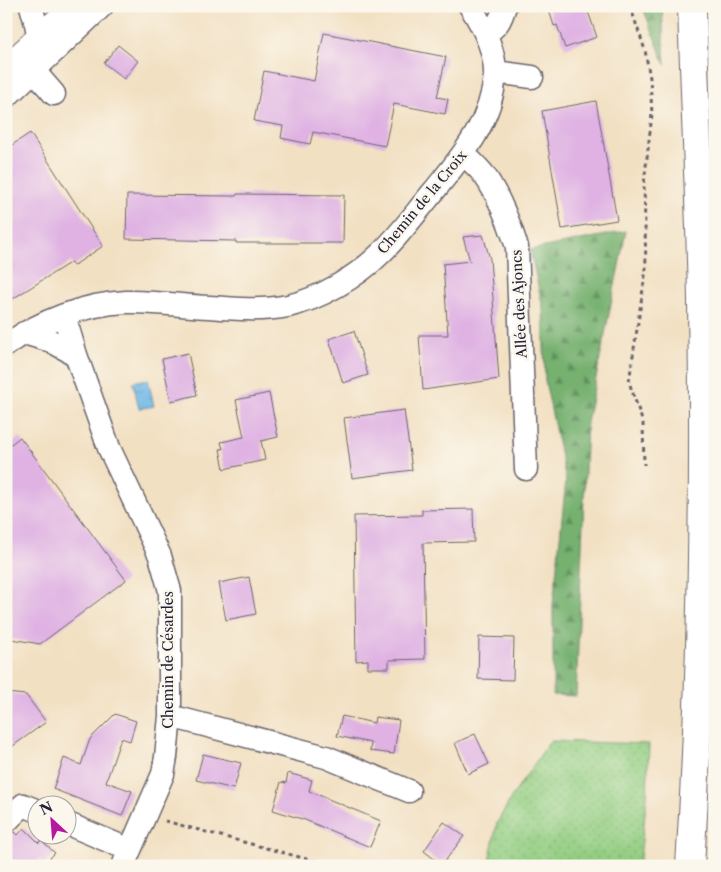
<svg xmlns="http://www.w3.org/2000/svg" width="721" height="872" font-family="'Libre Caslon Text',serif">
	<style>
		.forest { fill: url(#forest-firs); stroke: #4c6a56 }
		.park { fill: url(#park-dots); stroke: #5a785e }
		.water { fill: url(#water-ripples); stroke: #486c90 }
		.building { fill: #dfb2e3 }
		.lines { fill: none; stroke-linecap: round; stroke-linejoin: round }
		.minor-casing { stroke: #6b646a; stroke-width: 25 }
		.major-casing { stroke: #6b646a; stroke-width: 30 }
		.highway-casing { stroke: #6b646a; stroke-width: 30 }
		.path { stroke: #6b646a; stroke-width: 3; stroke-dasharray: 4 4; stroke-linecap: butt }
		.minor { stroke: #fff; stroke-width: 22 }
		.major { stroke: #fff; stroke-width: 28 }
		.highway { stroke: #fff; stroke-width: 28 }
		.labels { text-anchor: middle; stroke-width: 5; stroke-linejoin: round; paint-order: stroke }
		.street-label { font-size: 14px; fill: #22223b; stroke: #fbf7ec }
	</style>
	<defs>
		<pattern id="forest-firs" width="22" height="20" patternUnits="userSpaceOnUse" patternTransform="scale(1.25)"><rect width="22" height="20" fill="#76b170"/><path d="M5 1l3.5 6h-7zM16 11l3.5 6h-7z" fill="#60905d"/></pattern>
		<pattern id="park-dots" width="8" height="8" patternUnits="userSpaceOnUse" patternTransform="scale(1.25)"><rect width="8" height="8" fill="#93ce82"/><path d="M2 2h.1M6 6h.1" fill="none" stroke="#7eb171" stroke-width="1.8" stroke-linecap="round"/></pattern>
		<pattern id="water-ripples" width="26" height="14" patternUnits="userSpaceOnUse" patternTransform="scale(1.25)"><rect width="26" height="14" fill="#6db6e5"/><path d="M2 4q2-2 4 0t4 0M15 11q2-2 4 0t4 0" fill="none" stroke="#5994bb"/></pattern>
	</defs>
	<rect width="100%" height="100%" fill="#fbf7ec"/>
	<filter id="ink" filterUnits="userSpaceOnUse"><feTurbulence type="fractalNoise" baseFrequency=".02" numOctaves="2"/><feDisplacementMap in="SourceGraphic" scale="10" xChannelSelector="R" yChannelSelector="G"/><feConvolveMatrix kernelMatrix="1 2 1 2 8 2 1 2 1" color-interpolation-filters="sRGB"/></filter>
	<filter id="wash" filterUnits="userSpaceOnUse"><feTurbulence type="fractalNoise" baseFrequency=".0096" numOctaves="4" result="noise"/><feDisplacementMap in="SourceGraphic" scale="20" xChannelSelector="R" yChannelSelector="G"/><feGaussianBlur stdDeviation="1.12" result="paint"/><feColorMatrix in="noise" values="0 0 0 0 0 0 0 0 0 0 0 0 0 0 0 0 0 1.4 0 .05"/><feComposite in="paint" operator="in"/></filter>
	<g filter="url(#wash)">
		<rect width="100%" height="100%" fill="#f2e0c2"/>
		<!-- forest -->
		<path class="forest" d="M641 6H662L665 65 645 13Z
			M626 231 587 422 576 696 553 695V605L566 480 545 381 543 308 530 250Z"/>
		<!-- park -->
		<path class="park" d="M550 741 649 744 647 796 639 866H488L497 823 513 795Z"/>
		<!-- water -->
		<path class="water" d="M148 379 154 406 139 409 133 382Z"/>
		<g id="blocks">
			<!-- building -->
			<path class="building" d="M560 6H586L597 37 565 48 557 25 554 26 549 10Z
				M324 33 446 57 437 97 448 99 445 114 394 104 385 146 313 132 310 144 295 141 281 138 283 126 254 121 264 71 314 81Z
				M118 45 138 61 124 79 104 63Z
				M596 101 617 220 562 229 542 111Z
				M30 133 103 246 73 266 71 262 6 303V149Z
				M237 194 344 195 343 243H236V241L126 239 127 195 236 196Z
				M483 235 490 259 499 379 423 390 419 335H448L443 264 470 261 463 237Z
				M354 331 368 375 343 383 329 339Z
				M188 353 197 395 171 401 162 359Z
				M269 393 278 437 261 441 265 460 224 469 220 449H223L221 442 244 437 236 400Z
				M404 410 412 470 352 478 344 418Z
				M20 437 126 580 40 644 6 638V448Z
				M473 509 474 542 423 543 425 659 389 660V668H368V660L356 661 354 516 422 515V510Z
				M249 577 256 614 226 620 219 583Z
				M479 637 514 638 513 680 478 679Z
				M6 693 26 695 46 722 6 751Z
				M115 714 136 721 130 741 121 738 106 782 132 791 122 816 53 789 64 758 81 765 90 739Z
				M342 716 374 723 375 717 399 720 394 754 370 751 371 743 337 736Z
				M475 734 489 764 468 774 455 743Z
				M203 754 241 763 234 789 196 780Z
				M288 773 312 780 309 791 381 821 370 847 305 820 273 810 281 782 286 783Z
				M444 822 464 836 442 865 424 851Z
				M24 828 39 843 41 840 55 853 44 864 40 860 34 866H6V835L15 832 18 835Z"/>
		</g>
	</g>
	<g filter="url(#ink)">
		<use href="#blocks" fill-opacity="0" stroke="#6b646a" stroke-width="1"/>
		<g class="lines">
			<!-- minor casing -->
			<g class="minor-casing">
				<path id="minor" d="M31 6 36 24 39 39
					M485 33C498 27 501 19 505 6
					M34 71 54 94
					M495 72 532 77
					M6 97 102 6
					M464 154C471 161 479 168 485 176 500 198 509 222 517 247L526 469
					M64 315 76 355 109 448 160 556 170 591V716L166 757 163 774 123 866
					M24 333 51 341 76 355
					M6 345C41 321 84 304 126 302 152 301 182 306 209 307 235 309 263 311 288 306 319 299 357 277 380 254 400 235 416 212 434 191 462 156 491 123 495 76 496 52 483 26 470 6
					M170 716 326 757 409 791
					M6 822 23 805 38 811
					M68 824 130 850"/>
			</g>
			<!-- major casing -->
			<g class="major-casing">
				<path id="major" d="M6 70 76 6"/>
			</g>
			<!-- highway casing -->
			<g class="highway-casing">
				<path id="highway" d="M690 866C702 677 705 489 702 300 700 202 695 104 692 6"/>
			</g>
			<!-- path -->
			<path class="path" d="M630 6 645 50 650 78 652 114 644 184 646 269 629 382 643 423 644 465
				M165 821 333 866"/>
			<!-- minor -->
			<use href="#minor" class="minor"/>
			<!-- major -->
			<use href="#major" class="major"/>
			<!-- highway -->
			<use href="#highway" class="highway"/>
		</g>
	</g>
	<g class="labels">
		<!-- street labels -->
		<g class="street-label">
			<text transform="translate(422 202) rotate(-50)" y="5">Chemin de la Croix</text>
			<text transform="translate(519 304) rotate(-93)" y="5">Allée des Ajoncs</text>
			<text transform="translate(168 660) rotate(-90)" y="5">Chemin de Césardes</text>
		</g>
	</g>
	<!-- margin -->
	<rect width="721" height="872" fill="none" stroke="#fbf7ec" stroke-width="25"/>
	<!-- north arrow -->
	<g transform="translate(52 820) rotate(334)"><circle r="24" fill="#fbf7ec" stroke="#a4a2a5"/>
	<path d="M0-4L9 19L0 12L-9 19Z" fill="#b5179e"/>
	<text y="-8" font-size="14" font-weight="bold" text-anchor="middle" fill="#22223b">N</text>
	</g>
</svg>
